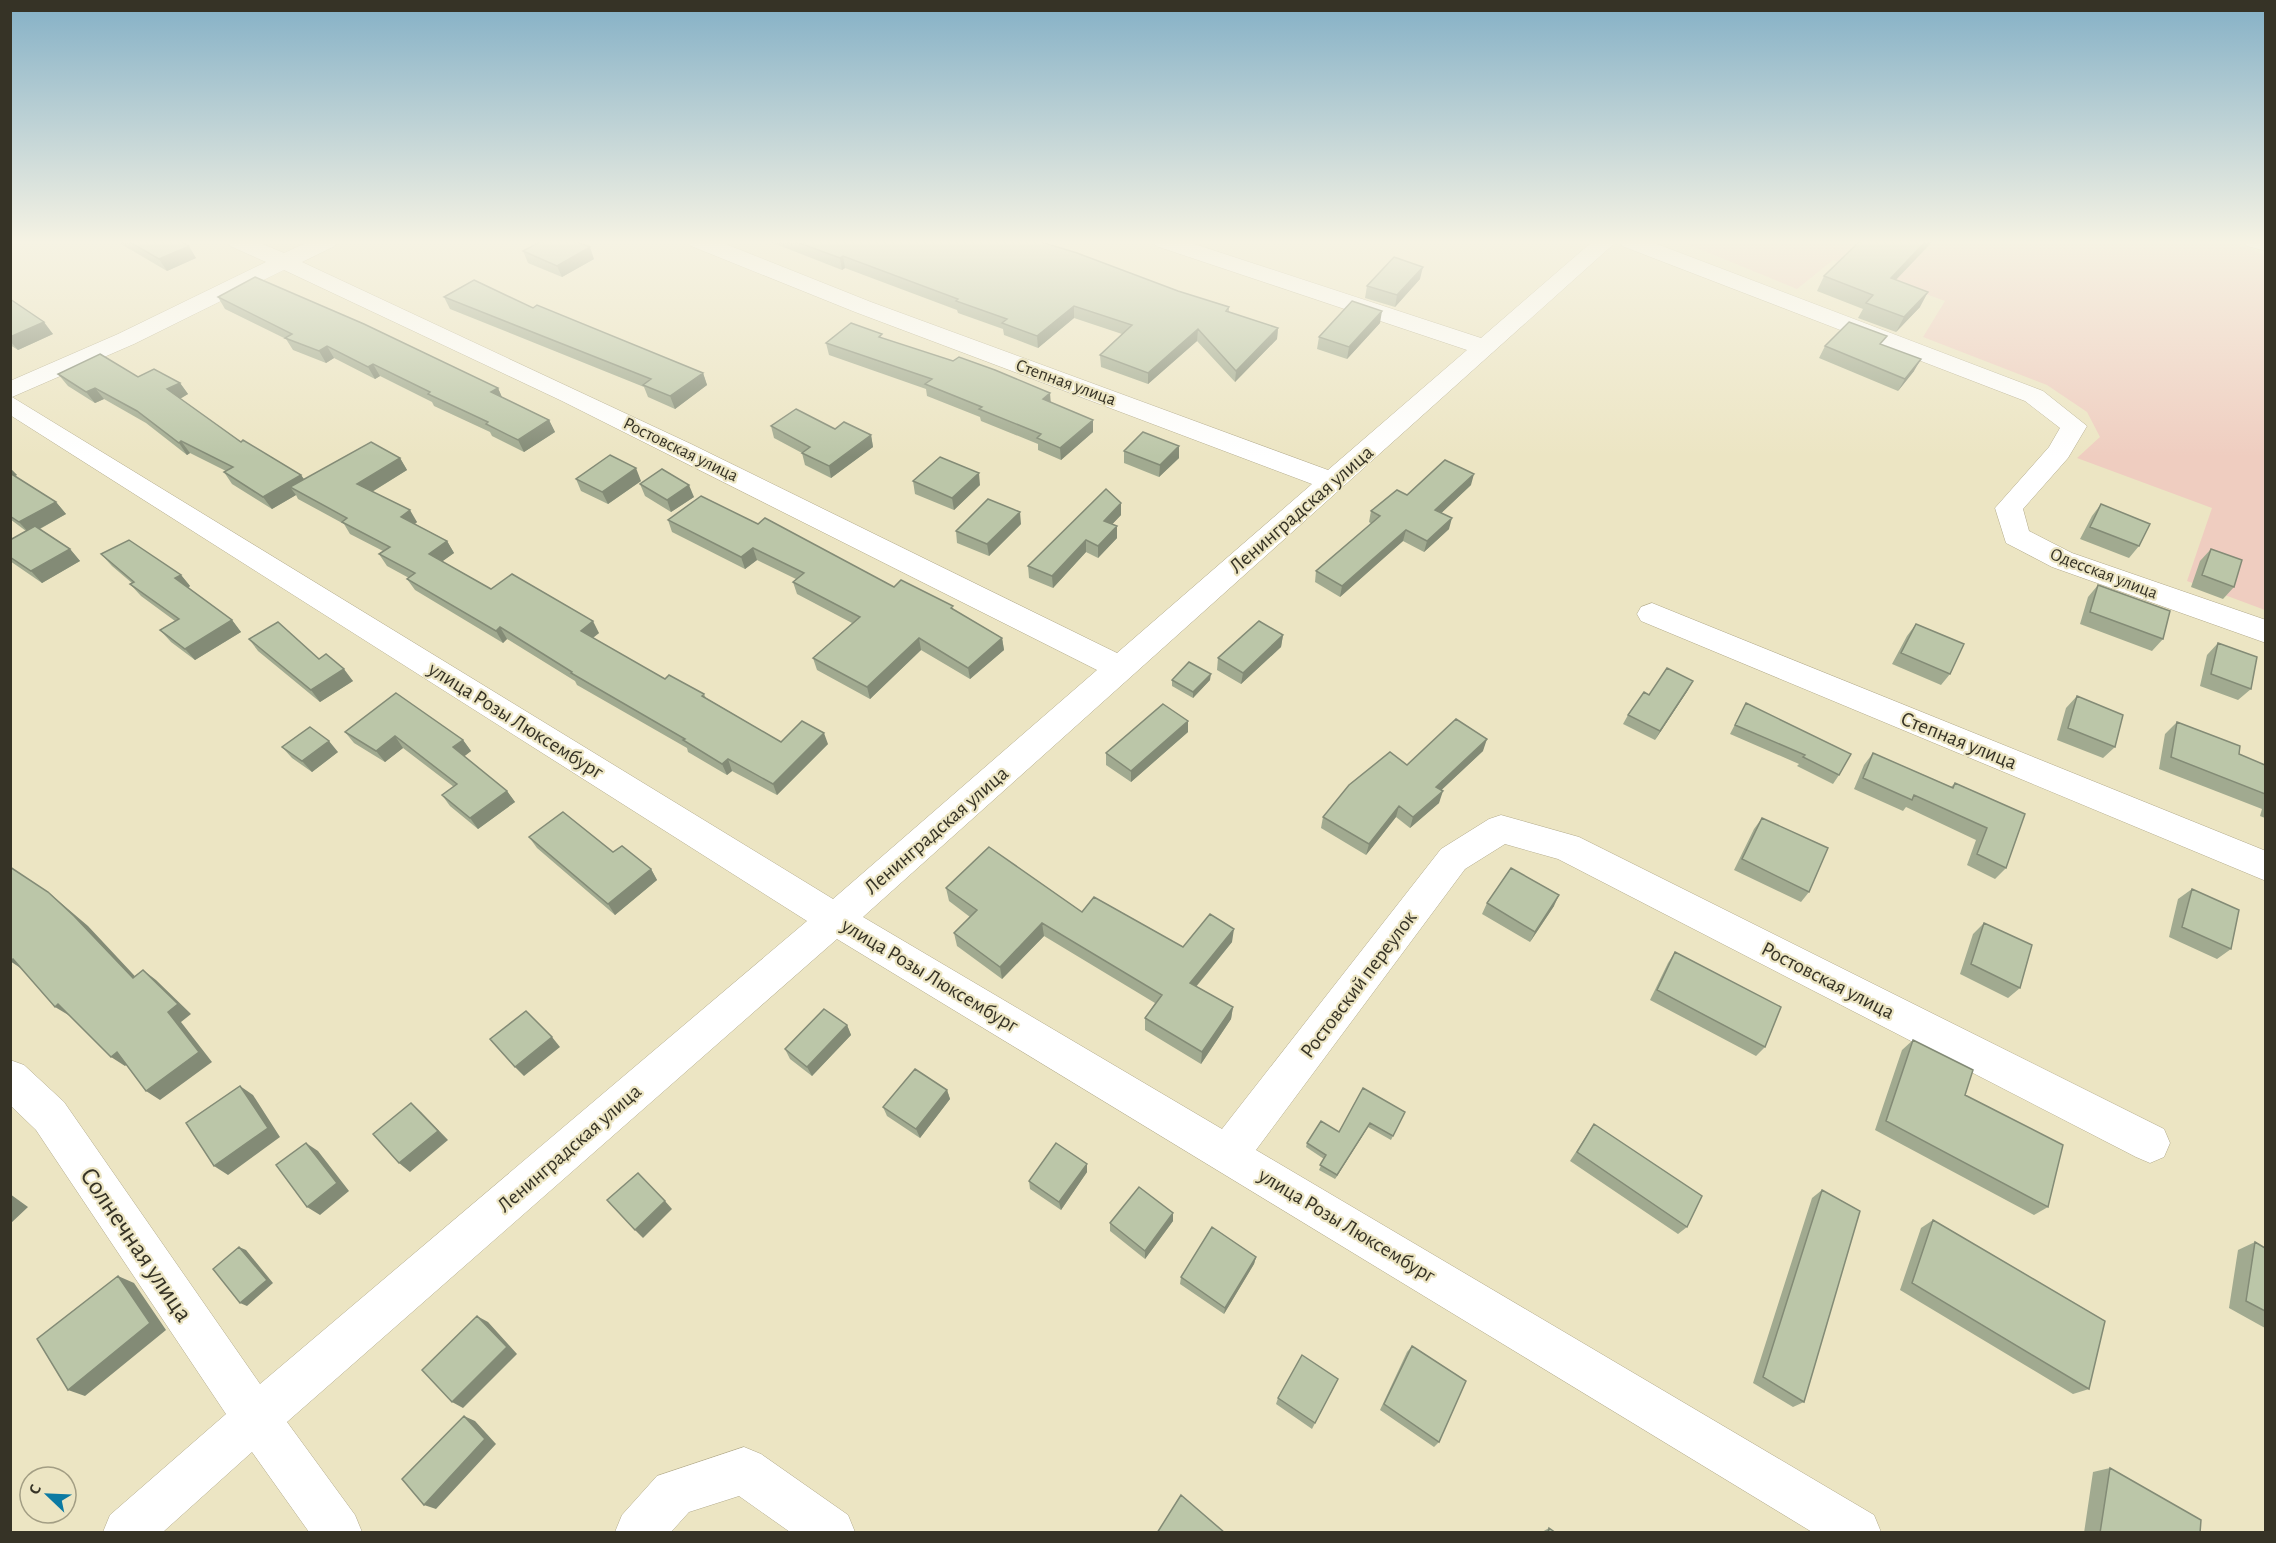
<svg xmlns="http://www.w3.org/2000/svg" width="2276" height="1543" font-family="'Alegreya Sans',sans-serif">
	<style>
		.green { fill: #efcdc0 }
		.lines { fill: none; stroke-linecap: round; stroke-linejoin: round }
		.minor-casing { stroke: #b2aa8b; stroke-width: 1 }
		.highway-casing { stroke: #b2aa8b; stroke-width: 1 }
		.minor { fill: #fff; fill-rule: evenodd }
		.highway { fill: #fff; fill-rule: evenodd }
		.wall { fill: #a1aa90 }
		.shaded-wall { fill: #838b76 }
		.building { fill: #bbc6a8; stroke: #838b76; stroke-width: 1.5 }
		.labels { text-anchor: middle; stroke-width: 4.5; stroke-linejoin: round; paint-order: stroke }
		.far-street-label { font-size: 18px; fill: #363326; stroke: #ece5c3 }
		.street-label { font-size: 21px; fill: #363326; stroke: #ece5c3 }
		.near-street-label { font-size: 26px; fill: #363326; stroke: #ece5c3 }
	</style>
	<rect width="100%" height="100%" fill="#ece5c3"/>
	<!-- green -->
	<path class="green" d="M1680 241H2229L2265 255V610L2187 581 2212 508 2077 458 2100 437 2087 412 2047 385 1923 337 1945 301 1833 260 1797 289Z"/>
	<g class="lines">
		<!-- minor casing -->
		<g class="minor-casing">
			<path id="minor" d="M227 241H255L284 253 310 241H338L335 246 302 262 691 444 1117 653 1312 484 855 312 691 246 688 241H718L871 302 1328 470 1467 350 1156 246 1153 241H1185L1481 338 1593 241H1617L863 917 1222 1129 1441 849 1489 819 1501 815 1579 837 2164 1129 2170 1143 2164 1157 2150 1163 2136 1157 1558 859 1505 844 1465 869 1256 1150 1874 1515 1881 1532H1812L837 939 287 1422 355 1515 362 1532H309L252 1452 163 1532H103L110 1515 226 1414 36 1130 10 1105V1060L24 1065 64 1102 260 1384 807 921 10 415V381L118 334 266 262 230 246ZM284 270 562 401 1097 670 833 899 12 397 134 344Z
				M1619 241H1649L2043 391 2087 426 2068 458 2023 509 2029 531 2072 553 2266 620V643L2052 567 2006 543 1995 508 2049 447 2060 428 2025 401 1622 246Z
				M1652 603 2266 851V881L1641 621 1637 614 1641 607Z
				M744 1447 761 1454 848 1515 855 1532H790L739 1496 689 1512 671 1532H615L622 1515 657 1476Z"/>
		</g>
		<!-- highway casing -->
		<g class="highway-casing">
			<path id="highway" d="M2244 241H2266V251L2247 246Z"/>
		</g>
		<!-- minor -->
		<use href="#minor" class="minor"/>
		<!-- highway -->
		<use href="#highway" class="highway"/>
	</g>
	<!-- wall -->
	<path class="wall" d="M116 241H179L196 258 167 271Z
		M768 241H1038L1178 291 1229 307V312L1278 328 1277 339 1235 382 1197 341 1148 384 1101 367 1100 355 1122 334 1074 318 1038 348 1004 335 1003 329 958 313 957 310 845 268 842 270Z
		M1933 241 1896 280 1920 307 1896 332 1858 318 1863 309 1817 291 1824 276Z
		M523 251 594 259 562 277 528 263Z
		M1420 279 1395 307 1365 298 1367 286Z
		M218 297 498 388 502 397 549 420 555 432 524 452 492 436 490 432 434 406 432 402 380 376 375 379 334 358 326 363 293 350 286 339 225 309Z
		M444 297 533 308 703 373 707 385 675 409 648 397 644 387 450 309Z
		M10 299 53 334 18 350 10 345Z
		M1380 323 1347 359 1317 349 1319 337Z
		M883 338 1050 402 1093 432 1061 460 1038 450V444L981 421 980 417 927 396 926 389 829 355 826 343Z
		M1883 345 1914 371 1898 391 1819 358 1825 346Z
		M58 374 138 377 180 383 188 394 180 399 241 442 301 475 304 479 400 458 407 470 372 492 417 522 415 524 447 541 454 553 442 561 491 589 599 633 593 638 665 679 704 694 706 698 781 742 828 744 777 795 732 771 727 775 688 752 687 748 577 685 575 681 507 639 503 643 415 590 407 579 409 578 387 566 379 554 383 551 350 534 344 524 298 499 296 495 272 509 232 484 224 472 226 471 190 453 187 455 146 423 104 399 95 403 68 386Z
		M771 426 835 429 871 435 873 447 831 478 805 465 802 453 774 438Z
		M1124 451 1179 458 1159 477 1124 463Z
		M10 468 17 475 15 476 56 502 66 514 40 529 70 549 80 561 42 583 10 561V540L26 531 10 519Z
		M576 479 641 481 608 504 581 491Z
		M913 481 980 485 954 510 915 494Z
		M640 484 694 497 671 512 645 496Z
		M1471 485 1441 513 1449 529 1424 552 1403 541 1340 597 1315 582 1316 571 1372 524 1369 522 1371 511 1407 495Z
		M1121 503V515L1112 524 1117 526V538L1098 558 1086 552 1053 588 1029 578 1028 566Z
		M2101 504 2139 546 2129 558 2080 539 2092 516Z
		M668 520 758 524 894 587 954 610 1002 638 1004 650 970 679 921 650 870 699 817 670 813 658 852 623 797 594 793 582 796 579 757 560 745 569 672 532Z
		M1021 524 989 556 957 543 956 531Z
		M2211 549 2234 587 2223 599 2191 587 2200 561Z
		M101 554 181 575 190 586 188 588 232 620 241 632 195 660 171 642 160 630 175 621 141 596 130 584 132 583 112 566Z
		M2098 585 2163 639 2152 651 2080 624 2088 597Z
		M1916 624 1950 674 1941 685 1892 664 1907 636Z
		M1283 635 1281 647 1241 684 1217 670 1218 658Z
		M249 639 319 659 353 681 320 702 258 651Z
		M2218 643 2251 689 2238 700 2200 686 2207 655Z
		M1172 680H1210L1193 698 1172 686Z
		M1688 690 1655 740 1623 724 1628 715 1649 695Z
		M2077 696 2115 747 2103 758 2057 740 2066 708Z
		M1746 703 1839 775 1833 784 1797 766 1799 764 1730 734Z
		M2177 722 2239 754 2265 765V818L2260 816 2262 809 2159 769 2165 734Z
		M345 732 463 740 471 751 464 756 507 791 515 802 478 829 450 806 442 795 454 787 403 748 385 762 354 743Z
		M1188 732 1131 782 1106 765V753Z
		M282 747 338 752 312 772 292 758Z
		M1483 751 1441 790 1439 803 1410 828 1396 817 1366 855 1321 828 1323 817 1407 765Z
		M1873 753 1951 787 1955 783 2025 814 2006 868 1995 879 1967 865 1976 840 1906 807 1903 811 1854 789 1864 765Z
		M1762 818 1809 892 1801 902 1734 870 1754 829Z
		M529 837 613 852 651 869 657 880 615 915 537 848Z
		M946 888 1082 912 1183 947 1232 942 1196 987 1233 1007 1231 1019 1201 1064 1145 1030V1018L1155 1003 1044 936 1002 979 957 946 954 933 970 917 949 901Z
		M2192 889 2231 949 2217 959 2169 937 2178 899Z
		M1487 903 1554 906 1530 942 1482 914Z
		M1984 923 2020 988 2008 998 1960 974 1973 934Z
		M1675 952 1765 1047 1756 1056 1650 1000 1668 963Z
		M847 1025 851 1035 812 1076 790 1059 785 1049Z
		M1913 1040 1965 1095 2048 1207 2034 1215 1875 1130 1902 1050Z
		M1363 1088 1403 1116 1391 1140 1368 1127 1335 1179 1319 1170 1324 1159 1306 1147 1307 1143 1339 1132Z
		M947 1090 950 1099 920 1138 887 1116 883 1107Z
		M1594 1124 1687 1227 1678 1234 1570 1161Z
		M1087 1172 1061 1210 1030 1189 1029 1181Z
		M1822 1190 1804 1402 1793 1407 1753 1383 1812 1198Z
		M1933 1220 2089 1389 2073 1394 1900 1290 1921 1228Z
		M1173 1221 1145 1259 1110 1231V1223Z
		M2255 1242 2265 1248V1328L2229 1308 2238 1250Z
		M1256 1257 1254 1264 1224 1314 1180 1284 1181 1277Z
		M1412 1346 1439 1442 1434 1447 1380 1410 1407 1352Z
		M1338 1379 1312 1429 1276 1404 1278 1398Z
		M2110 1468 2200 1533H2084L2093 1472Z
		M1549 1528 1556 1533H1542V1532Z"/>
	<!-- shaded-wall -->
	<path class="shaded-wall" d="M1926 241H1933L1883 293 1891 278Z
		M189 246 196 258 167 271 159 259Z
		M590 247 594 259 562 277 557 266Z
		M843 256 845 268 842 270 840 258Z
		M1423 267 1420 279 1395 307 1397 295Z
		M1928 292 1920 307 1896 332 1904 317Z
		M1074 306V318L1038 348 1037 336Z
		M1382 311 1380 323 1347 359 1349 347Z
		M44 322 53 334 18 350 10 341V337Z
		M1278 328 1277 339 1235 382 1236 371Z
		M1198 329 1197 341 1148 384V373Z
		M327 346 334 358 326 363 319 351Z
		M1921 359 1914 371 1898 391 1905 379Z
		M373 364 380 376 375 379 368 367Z
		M703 373 707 385 675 409 670 396Z
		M180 383 188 394 176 401 167 389Z
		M95 388 104 399 95 403 86 392Z
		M498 388 503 400 491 392Z
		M1050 393 1051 405 1043 399Z
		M549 420 555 432 524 452 518 440Z
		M1093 420V432L1061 460 1060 448Z
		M871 435 873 447 831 478 829 466Z
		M181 441 190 453 187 455 179 443Z
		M1179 446V458L1159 477 1160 465Z
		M400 458 407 470 365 496 357 484Z
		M10 468 17 475 11 478H10Z
		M636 468 641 481 608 504 602 492Z
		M979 473 980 485 954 510 952 498Z
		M1474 474 1471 485 1433 521 1435 510Z
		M301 475 309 487H290L296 495 272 509 263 497Z
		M689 485 694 497 671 512 667 500Z
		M56 502 66 514 30 534 19 522Z
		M1121 503V515L1104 533V521Z
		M410 510 417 522 408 529 401 517Z
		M1020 512 1021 524 989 556 987 544Z
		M1452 518 1449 529 1424 552 1427 541Z
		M1117 526V538L1098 558V546Z
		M1406 530 1403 541 1340 597 1342 586Z
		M1086 540V552L1053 588 1052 576Z
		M447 541 454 553 436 566 429 554Z
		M753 548 757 560 745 569 741 557Z
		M70 549 80 561 42 583 31 571Z
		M181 575 190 586 185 590 175 578Z
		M232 620 241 632 195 660 185 649Z
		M593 621 599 633 587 642 581 631Z
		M500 627 507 639 503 643 496 631Z
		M1283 635 1281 647 1241 684 1243 673Z
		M919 638 921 650 870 699 867 687Z
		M1002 638 1004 650 970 679 968 668Z
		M344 669 353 681 320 702 311 690Z
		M1211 674 1210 680 1193 698V692Z
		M1693 681 1688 690 1655 740 1660 731Z
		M1188 721V732L1131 782V771Z
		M824 733 828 744 777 795 773 784Z
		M395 736 403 748 385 762 376 751Z
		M1487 739 1483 751 1433 798 1436 787Z
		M463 740 471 751 461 759 453 747Z
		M329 741 338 752 312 772 302 761Z
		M728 759 732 771 727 775 722 764Z
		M507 791 515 802 478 829 470 818Z
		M1443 791 1439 803 1410 828 1413 817Z
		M1399 806 1396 817 1366 855 1369 844Z
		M651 869 657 880 615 915 608 904Z
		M48 892 88 926 146 988 133 978Z
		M1559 895 1554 906 1530 942 1535 932Z
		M1042 923 1044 936 1002 979 1000 967Z
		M1234 929 1232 942 1189 995 1190 983Z
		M13 959 25 971 10 961Z
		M143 970 156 980 191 1014 181 1022 212 1062 160 1100 146 1091 168 1012Z
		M58 1004 70 1016 55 1007Z
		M1233 1007 1231 1019 1201 1064 1202 1052Z
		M847 1025 851 1035 812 1076 807 1067Z
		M552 1037 560 1047 524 1076 515 1067Z
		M117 1052 131 1061 125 1066 111 1057Z
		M240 1086 253 1095 280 1137 228 1175 214 1166Z
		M947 1090 950 1099 920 1138 916 1129Z
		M411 1103 421 1112 448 1140 410 1172 399 1163Z
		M1370 1123 1368 1127 1335 1179 1337 1175Z
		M306 1143 318 1151 349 1191 320 1215 307 1207Z
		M1087 1164V1172L1061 1210 1059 1202Z
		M10 1194 28 1207 10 1224Z
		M665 1201 672 1209 643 1238 635 1230Z
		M1173 1213V1221L1145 1259V1251Z
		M239 1247 246 1250 273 1283 247 1306 240 1303Z
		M1256 1257 1254 1264 1224 1314 1225 1308Z
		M118 1276 134 1283 166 1330 85 1396 68 1390Z
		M477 1316 488 1322 517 1354 463 1408 452 1402Z
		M464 1416 475 1421 496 1444 436 1509 424 1505Z"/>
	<!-- building -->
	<path class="building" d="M128 241H179L189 246 159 259Z
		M542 241H574L590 247 557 266 523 251Z
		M794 241H1038L1077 253 1178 291 1229 307 1226 311 1278 328 1236 371 1198 329 1148 373 1100 355 1132 325 1074 306 1037 336 1002 323 1007 319 956 301 958 299 843 256 840 258Z
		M1860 241H1926L1891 278 1928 292 1904 317 1866 303 1873 295 1824 276Z
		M1394 257 1423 267 1397 295 1367 286Z
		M255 277 364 324 498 388 491 392 549 420 518 440 486 424 488 422 428 394 430 392 373 364 368 367 327 346 319 351 285 338 292 334 218 297Z
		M474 280 533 308 537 305 703 373 670 396 643 385 651 379 444 297Z
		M10 299 44 322 10 337Z
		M1352 301 1382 311 1349 347 1319 337Z
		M1849 322 1887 336 1880 344 1921 359 1905 379 1825 346Z
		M851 323 882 334 879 337 953 361 959 357 995 370 1050 393 1043 399 1093 420 1060 448 1037 438 1041 434 979 409 982 407 925 384 932 379 826 343Z
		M100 354 138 377 154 369 180 383 167 389 241 442 243 440 301 475 263 497 224 472 233 467 181 441 179 443 137 411 95 388 86 392 58 374Z
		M796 409 835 429 844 422 871 435 829 466 802 453 810 447 771 426Z
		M1143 432 1179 446 1160 465 1124 451Z
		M371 442 400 458 357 484 410 510 401 517 447 541 429 554 491 589 512 574 593 621 581 631 665 679 669 675 704 694 702 696 781 742 802 721 824 733 773 784 728 759 722 764 683 740 685 739 571 673 572 672 500 627 496 631 407 579 415 573 379 554 390 547 342 522 347 518 290 487Z
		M610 455 636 468 602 492 576 479Z
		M940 457 979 473 952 498 913 481Z
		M1445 460 1474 474 1435 510 1452 518 1427 541 1406 530 1342 586 1316 571 1380 516 1371 511 1397 490 1407 495Z
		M662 469 689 485 667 500 640 484Z
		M10 473 56 502 19 522 10 516Z
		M1106 489 1121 503 1104 521 1117 526 1098 546 1086 540 1052 576 1028 566Z
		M701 496 758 524 765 518 894 587 901 580 953 606 951 608 1002 638 968 668 919 638 867 687 813 658 860 617 793 582 804 573 753 548 741 557 668 520Z
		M988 499 1020 512 987 544 956 531Z
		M2101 504 2150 524 2139 546 2090 527Z
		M35 526 70 549 31 571 10 557V540Z
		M129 540 181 575 175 578 232 620 185 649 160 630 179 619 130 584 134 582 101 554Z
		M2211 549 2242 560 2234 587 2202 575Z
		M2098 585 2170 611 2163 639 2090 612Z
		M1259 621 1283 635 1243 673 1218 658Z
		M278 622 319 659 326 654 344 669 311 690 249 639Z
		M1916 624 1964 644 1950 674 1901 653Z
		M2218 643 2257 657 2251 689 2211 674Z
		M1189 662 1211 674 1193 692 1172 680Z
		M1667 668 1693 681 1660 731 1628 715 1644 692 1649 695Z
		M396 693 463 740 453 747 507 791 470 818 442 795 457 784 395 736 376 751 345 732Z
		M2077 696 2123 715 2115 747 2068 728Z
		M1746 703 1851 754 1839 775 1803 757 1805 755 1735 725Z
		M1163 704 1188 721 1131 771 1106 753Z
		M1456 719 1487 739 1436 787 1443 791 1413 817 1399 806 1369 844 1323 817 1349 785 1390 752 1407 765Z
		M2177 722 2240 746 2239 754 2265 765V794L2171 757Z
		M310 727 329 741 302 761 282 747Z
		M1873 753 1953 788 1955 783 2025 814 2006 868 1977 854 1987 828 1914 795 1912 800 1863 778Z
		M563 812 613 852 622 846 651 869 608 904 529 837Z
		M1762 818 1828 848 1809 892 1742 859Z
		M989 847 1082 912 1094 897 1183 947 1210 914 1234 929 1190 983 1233 1007 1202 1052 1145 1018 1162 995 1042 923 1000 967 954 933 977 910 946 888Z
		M10 867 48 892 74 916 133 978 143 970 178 1004 168 1012 199 1052 146 1091 117 1052 111 1057 58 1004 55 1007 13 959 10 961Z
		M1511 868 1559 895 1535 932 1487 903Z
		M2192 889 2239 910 2231 949 2182 927Z
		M1984 923 2032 945 2020 988 1971 964Z
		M1675 952 1781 1007 1765 1047 1657 990Z
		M824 1009 847 1025 807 1067 785 1049Z
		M526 1011 552 1037 515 1067 490 1039Z
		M1913 1040 1973 1070 1965 1095 2063 1145 2048 1207 1886 1121Z
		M915 1069 947 1090 916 1129 883 1107Z
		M240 1086 268 1128 214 1166 186 1123Z
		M1363 1088 1405 1112 1393 1136 1370 1123 1337 1175 1320 1165 1326 1155 1307 1143 1321 1121 1339 1132Z
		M411 1103 438 1131 399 1163 373 1134Z
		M1594 1124 1702 1196 1687 1227 1577 1152Z
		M306 1143 337 1183 307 1207 276 1165Z
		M1056 1143 1087 1164 1059 1202 1029 1181Z
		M638 1173 665 1201 635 1230 607 1200Z
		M1139 1187 1173 1213 1145 1251 1110 1223Z
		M1822 1190 1860 1211 1804 1402 1763 1377Z
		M1933 1220 2105 1321 2089 1389 1912 1283Z
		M1212 1227 1256 1257 1225 1308 1181 1277Z
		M2255 1242 2265 1248V1311L2246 1301Z
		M239 1247 267 1280 240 1303 213 1269Z
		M118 1276 150 1323 68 1390 37 1339Z
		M477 1316 507 1347 452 1402 422 1370Z
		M1412 1346 1466 1381 1439 1442 1384 1404Z
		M1302 1355 1338 1379 1315 1423 1278 1398Z
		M464 1416 485 1439 424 1505 402 1479Z
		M2110 1468 2201 1520 2200 1533H2100Z
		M1181 1495 1225 1533H1157Z
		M1549 1528 1556 1533H1548Z"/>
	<!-- sky -->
	<linearGradient id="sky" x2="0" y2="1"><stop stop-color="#84b0c6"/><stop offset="0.53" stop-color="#f6f3e4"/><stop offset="1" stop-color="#f6f3e4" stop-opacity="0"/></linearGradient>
	<rect width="2276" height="457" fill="url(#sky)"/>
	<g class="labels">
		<!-- far-street labels -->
		<g class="far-street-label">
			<text transform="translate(1066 382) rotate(20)" y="6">Степная улица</text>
			<text transform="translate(681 449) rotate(26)" y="6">Ростовская улица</text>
			<text transform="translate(2104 573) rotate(21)" y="6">Одесская улица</text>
		</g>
		<!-- street labels -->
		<g class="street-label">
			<text transform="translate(1301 509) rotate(-41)" y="7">Ленинградская улица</text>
			<text transform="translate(516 720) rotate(32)" y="7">улица Розы Люксембург</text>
			<text transform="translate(1959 740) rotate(22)" y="7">Степная улица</text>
			<text transform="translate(936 830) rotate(-41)" y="7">Ленинградская улица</text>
			<text transform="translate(930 975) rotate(31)" y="7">улица Розы Люксембург</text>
			<text transform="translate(1828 980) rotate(27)" y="7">Ростовская улица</text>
			<text transform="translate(1358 984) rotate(-53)" y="7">Ростовский переулок</text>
			<text transform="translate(569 1148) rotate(-41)" y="7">Ленинградская улица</text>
			<text transform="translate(1347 1225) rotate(31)" y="7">улица Розы Люксембург</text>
		</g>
		<!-- near-street labels -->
		<g class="near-street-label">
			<text transform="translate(137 1244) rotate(56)" y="9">Солнечная улица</text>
		</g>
	</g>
	<!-- border -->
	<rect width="2276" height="1543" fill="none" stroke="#363326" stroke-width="24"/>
	<!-- north arrow -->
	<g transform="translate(48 1495) rotate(293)"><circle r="28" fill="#ece5c3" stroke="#a39e84" stroke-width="1.5"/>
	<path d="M0-4.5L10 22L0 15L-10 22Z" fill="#0c7aa3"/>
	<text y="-9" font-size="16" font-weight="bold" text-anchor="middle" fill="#363326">С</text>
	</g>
</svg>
